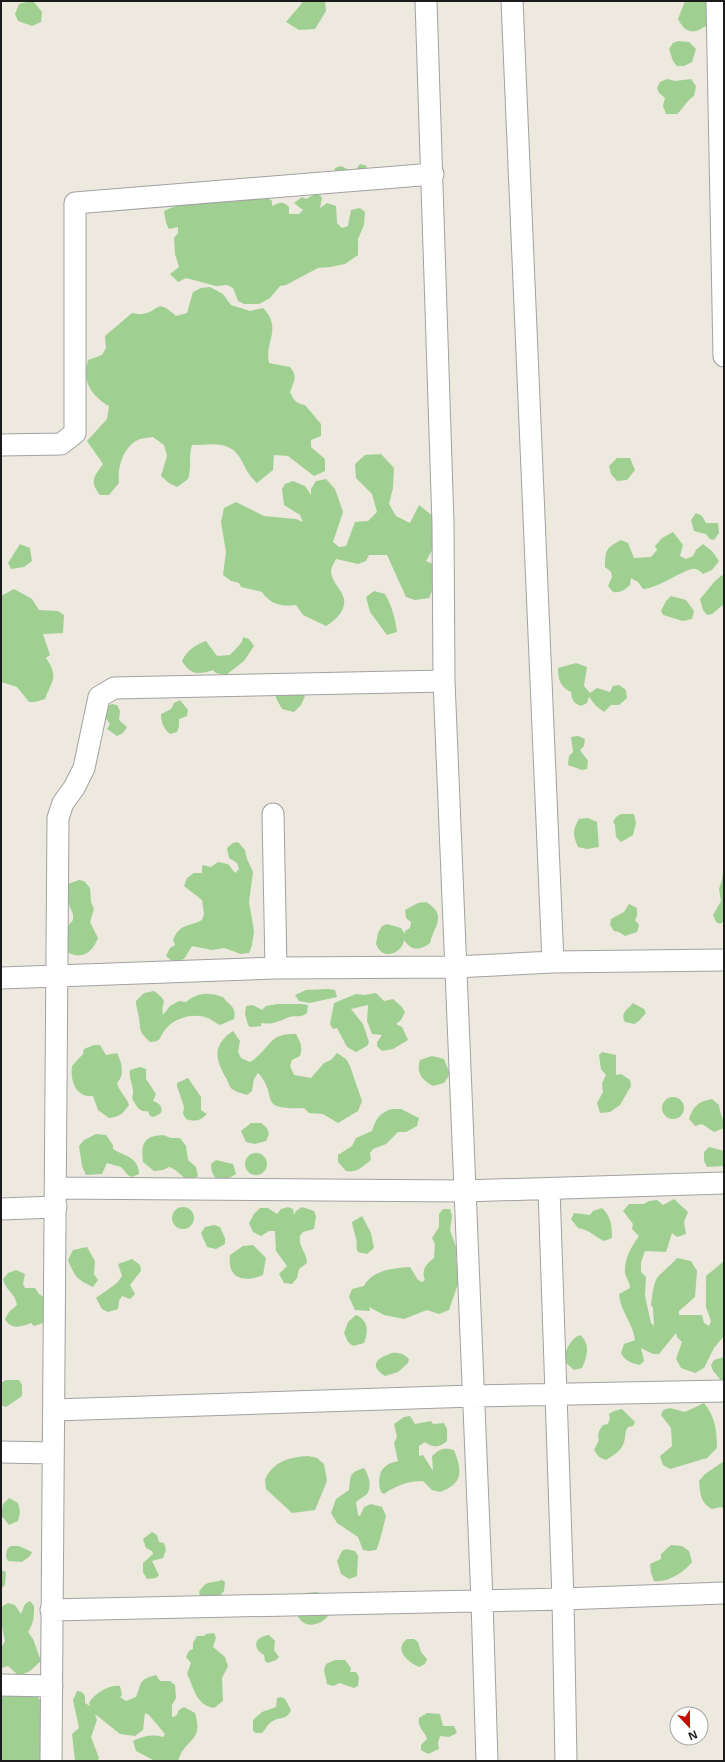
<svg xmlns="http://www.w3.org/2000/svg" width="725" height="1762" font-family="'Open Sans',sans-serif">
	<style>
		.forest { fill: #a0cf92 }
		.lines { fill: none; stroke-linecap: round; stroke-linejoin: round }
		.minor-casing { stroke: #a2a2a2; stroke-width: 23 }
		.minor { stroke: #fff; stroke-width: 21 }
	</style>
	<rect width="100%" height="100%" fill="#ede9df"/>
	<!-- forest -->
	<path class="forest" d="M300 1H325L326 11 315 29 299 30 286 22 302 3Z
		M685 1H708L709 24C695 34 686 35 678 19Z
		M27 2H34L42 12 41 22 32 26 18 21 15 14 19 4Z
		M678 41 689 42 696 49 692 62 684 66H677L673 61 669 49 673 43Z
		M667 79 675 81 691 79 696 86 694 96C686 101 684 108 677 114H666L663 106 665 98 659 93 657 88 660 82Z
		M360 164 367 166 366 169 360 175 334 172 335 168 341 166 349 170 356 169Z
		M315 194 320 195 322 198 320 208 327 203 336 206 337 223 342 228 348 226 351 210 360 208 365 212 364 225 358 239V255L345 264 330 267 318 268 286 285 280 286 270 298 259 304H244L238 301 233 288 227 285 216 286 186 278 178 282 170 274 179 267 175 254 174 238 178 233V227L169 229 166 223 164 211C183 201 207 202 227 202 238 202 255 198 267 197L272 201V206C280 203 282 200 289 207V214H299L303 210 294 203 302 197 306 199Z
		M210 287 223 294 231 305 250 311 263 308C283 329 264 341 269 363L290 367C298 377 294 380 290 392 293 399 296 404 305 405L321 424V436L311 440V447L325 459V471L314 476 288 456 274 455 273 470 257 483C245 472 246 466 238 455 227 440 207 445 192 445 188 457 192 467 188 479L177 487 169 483 161 476 167 456 164 445 153 437C149 438 144 438 140 439 124 445 117 467 119 483L109 495H100C89 481 94 477 103 464L87 441 107 419 109 406C99 401 87 389 86 376 85 371 87 365 88 360L102 355 106 348 105 336 132 313C135 313 139 315 142 314 160 312 155 297 176 316L187 313 193 292 201 288Z
		M381 454 394 468 393 488 389 504 396 516 410 523 419 505 443 524 435 545 426 561 433 564 436 582 429 598 415 600 406 597 387 555H369L366 561 358 564 336 559C334 563 331 567 331 571 331 582 342 589 344 599 346 611 335 621 326 626L303 615 296 605C281 607 270 604 262 592L241 587 239 583 231 581 223 575 226 552 221 522 224 508 236 502 264 516 296 519 303 522 300 515 284 505 282 489 285 484 293 481 305 486 311 495V489L316 481 326 479 335 489 343 512 333 542 339 547 346 546 355 522 368 521 377 512 372 494 356 478 355 464 365 455Z
		M617 458H630L635 470 627 480 617 481 611 474 609 466Z
		M696 513 702 516 706 523H718L719 533 714 540 710 539 706 534 694 531 691 520Z
		M673 532 683 545 680 556 686 559 693 556 696 550 703 544 712 551 719 561 712 570 703 574C701 572 698 569 695 569 687 567 658 589 643 589L638 582 631 578 630 585C625 590 620 593 613 592L608 586 612 577 611 572 605 567C605 550 606 548 621 540L628 543 634 558 651 557 657 550 655 546 662 538Z
		M20 544 30 548 32 561 24 567 11 569 8 563Z
		M722 575 724 577V604L712 614 707 615 703 610 700 599 715 581Z
		M14 589 32 599 39 610 58 611 64 615 63 633 43 634 50 655 46 658C59 677 52 680 45 699L35 702H29L17 687 1 682V596Z
		M374 591 385 594C392 606 395 618 397 632L387 635 370 612 366 597Z
		M671 596 686 600 694 611 692 619 683 621 663 615 661 611 666 601Z
		M243 637 249 639 254 646 244 661 226 675 216 673 213 670C199 675 190 675 182 661 187 650 195 645 206 641L217 656 230 655 242 642Z
		M576 663 587 667 584 686 590 693 597 688 610 692 613 686 619 685 626 690 627 698 619 705H611L604 712 596 706 589 697 587 703 581 706C573 703 572 700 571 692 560 687 558 679 558 668Z
		M301 688 305 696 301 705 294 712 282 709 276 698V692Z
		M180 700 188 710 187 716 179 719V726L177 732 170 734C164 729 161 723 161 714L171 709 174 703Z
		M112 704 117 705 120 711 119 720 127 727 123 733 117 736 107 729 110 724 102 713 104 707Z
		M578 736 585 739 584 746 580 750 588 761 587 769 582 770 568 765 569 756 573 752 571 737Z
		M621 814H634L636 823 633 835 621 842 616 837 615 825 613 822 616 817Z
		M588 818 597 822 599 847 587 849 578 847C573 836 572 830 579 819Z
		M238 842 245 850 247 859 253 872 249 902 254 931 252 945 249 953 241 954 224 948 212 950 192 946 184 959 173 962 166 956 170 948 175 945 173 940C180 923 189 927 202 920L204 914 202 900 184 886 187 878 194 873H202V868L203 865 211 867 218 862 228 864 235 873 239 869 237 863 229 858 227 848 233 843Z
		M724 864V921L720 924 716 922 713 915 721 901 719 889 722 880Z
		M79 880 84 881 90 888 91 902 94 909 90 922 98 938C92 953 82 960 67 952L64 931 73 920V914L66 898 68 884Z
		M426 902C448 915 434 926 430 943 420 951 411 951 404 940 402 954 382 961 376 944L378 933 382 926 387 924 401 928 405 934V931L410 928 411 922 406 918 405 910 418 903Z
		M629 904 637 908V916L635 920 639 925 637 932 625 936 619 932 614 931 610 925 611 919 624 912Z
		M328 989 335 990 337 997 310 1003 299 1001 295 995 306 990Z
		M154 991C171 1004 160 1001 163 1015L170 1006 179 1001 186 1002C198 992 209 992 223 997 229 1006 237 1006 234 1019L220 1025C216 1023 213 1021 210 1019 196 1012 174 1017 165 1030 158 1038 163 1041 150 1042 136 1029 142 1029 138 1013 137 1008 136 1006 136 1001L144 993Z
		M376 993 384 1001 393 999 402 1007 405 1012 401 1020 396 1024 402 1027 408 1040 393 1049 382 1051 377 1046V1042L382 1035 372 1034 367 1021 368 1005 351 1009 363 1024 369 1042 367 1046 356 1052 347 1047 337 1028 333 1029 330 1024 334 1003 356 994 364 995Z
		M633 1003 644 1009 646 1013 639 1021 634 1024 625 1022C620 1013 627 1010 633 1003Z
		M277 1004H302L308 1005 307 1013C301 1018 296 1015 289 1017 279 1021 273 1025 261 1023V1026L250 1027 248 1025 245 1014 246 1006 253 1005 262 1010 266 1006Z
		M233 1031 240 1041 238 1052 241 1058 250 1062C272 1048 267 1033 296 1034 300 1042 303 1046 300 1056L292 1060 290 1066 294 1075 311 1078 324 1063 331 1060 337 1053 346 1059 350 1066 362 1101 358 1111 338 1123 323 1114 309 1113 304 1108C255 1110 280 1097 258 1073L254 1079 252 1091 247 1095C242 1093 236 1092 232 1089 229 1087 228 1081 226 1078 215 1059 212 1045 233 1031Z
		M94 1045H100L106 1055 117 1053C122 1062 125 1075 117 1083 119 1092 126 1096 129 1105 123 1114 119 1117 109 1118L98 1110 93 1096C76 1098 70 1081 72 1066L83 1054 84 1049Z
		M602 1052 616 1055V1075L621 1074 630 1080 631 1086 620 1105 610 1112 600 1113 597 1103 603 1092 602 1083 606 1075 601 1069 599 1055Z
		M432 1056 444 1059 450 1074 444 1083 433 1086C422 1080 416 1073 420 1060Z
		M140 1067 146 1069V1079L156 1094 153 1101C159 1103 163 1106 161 1113L154 1117 150 1116 148 1111C139 1113 136 1105 132 1098 136 1088 128 1080 130 1070Z
		M188 1078 201 1097V1110L207 1114C200 1121 195 1122 186 1119L183 1114 184 1107 177 1086V1083Z
		M662 1108a11 11 0 1 1 22 0a11 11 0 1 1-22 0Z
		M712 1099 719 1105C720 1114 724 1119 724 1128L714 1132 702 1124 695 1126 689 1119C693 1106 699 1101 712 1099Z
		M392 1109H401L419 1118 417 1126 406 1132H398L386 1144 373 1149 370 1153 371 1160C362 1167 357 1173 346 1171L338 1162V1155L352 1146 356 1138 372 1131C376 1119 379 1113 392 1109Z
		M251 1123H261L267 1128 269 1134 266 1141 255 1144 246 1142 241 1131Z
		M96 1134 106 1135 113 1145V1149C124 1156 139 1157 139 1174L132 1177 128 1175 121 1167 107 1163 102 1174 86 1175 82 1166 79 1146 84 1140Z
		M163 1135 171 1138H180L186 1146 188 1160 196 1167 198 1176C186 1188 180 1169 169 1167L163 1170 154 1171 143 1162C141 1143 144 1136 163 1135Z
		M709 1147 724 1151V1166L707 1167 704 1161V1152Z
		M245 1164a11 11 0 1 1 22 0a11 11 0 1 1-22 0Z
		M216 1160 233 1164 236 1174 224 1181H219C213 1176 211 1172 211 1164Z
		M674 1199 688 1212 684 1222 686 1234 677 1237 672 1233 666 1252 645 1251 641 1262V1272L646 1277 645 1296 651 1323 654 1326 653 1308 651 1305C652 1297 653 1285 657 1278 660 1274 673 1263 677 1258L691 1261 697 1271 695 1297 679 1311V1315H702L704 1323 709 1326 711 1321 706 1307V1276L724 1261V1336L714 1348 704 1368 695 1373 681 1368 676 1359 682 1342 677 1337 676 1333 659 1354H653L641 1348 644 1361 640 1365C631 1363 625 1361 621 1353L624 1344 635 1340C633 1323 620 1311 619 1294L630 1288C630 1282 626 1278 625 1273 624 1259 631 1247 639 1236L632 1229 633 1224 623 1211 629 1204H644L649 1201 657 1200 663 1205Z
		M172 1218a11 11 0 1 1 22 0a11 11 0 1 1-22 0Z
		M288 1207 293 1209 294 1215 296 1211 302 1207 314 1211 316 1216 314 1229 303 1232 300 1236C298 1247 307 1252 307 1263L299 1269 297 1278 292 1284 284 1283 279 1274 287 1266 276 1251 275 1231H269L261 1236 253 1232 249 1223 254 1214 260 1208H268L277 1214 281 1209Z
		M602 1208C611 1216 612 1226 612 1238L604 1241C593 1236 591 1230 578 1228L571 1219 574 1213 590 1215 593 1211Z
		M443 1209H450L452 1216 450 1230 457 1250 456 1260 460 1278 449 1310 439 1314 427 1310 404 1319 384 1315 369 1307 370 1311 355 1310 349 1297 352 1289 364 1286C372 1270 394 1268 410 1267L418 1280 422 1282 425 1280C421 1270 426 1264 434 1258L435 1244 432 1238 439 1227V1214Z
		M362 1216 371 1233 374 1248 367 1254 358 1252C355 1247 358 1244 356 1239 355 1233 353 1229 352 1222Z
		M214 1225 220 1227 225 1238V1244L216 1249 207 1247 201 1233 205 1227Z
		M253 1245 266 1258 263 1275C244 1283 227 1279 230 1255L243 1246Z
		M87 1247 95 1261 94 1274 98 1280 93 1287C76 1279 75 1277 68 1260L73 1250Z
		M132 1259 140 1265 141 1271 130 1285 135 1294 130 1299 122 1296 119 1301 118 1309 108 1312 102 1309 96 1298 117 1283 122 1276 118 1264Z
		M16 1270 25 1274 23 1284 25 1288H35L39 1294 45 1298 48 1317 43 1323 34 1326 31 1323C21 1327 11 1330 5 1319L9 1312 17 1305C16 1294 5 1290 3 1279L8 1273Z
		M356 1315C368 1320 369 1331 364 1343L353 1346 348 1342 344 1333 348 1322Z
		M580 1335C591 1344 587 1357 582 1368L574 1370 564 1361C564 1352 571 1338 580 1335Z
		M392 1353C399 1352 404 1354 409 1359L408 1363 398 1372 385 1376C368 1365 377 1358 392 1353Z
		M724 1357V1380H721L713 1371 711 1365 714 1360Z
		M6 1380H19L22 1385V1396L6 1407 1 1405V1383Z
		M704 1403C715 1416 717 1431 717 1448L707 1458 670 1469 663 1465 660 1456 672 1446 671 1428 661 1415 663 1410 670 1408 685 1412Z
		M622 1409 635 1422 633 1426 628 1427C625 1431 626 1433 625 1437 624 1449 616 1454 606 1460L599 1457 594 1450 599 1440C597 1434 599 1430 603 1425L608 1424 610 1418 609 1414 614 1411Z
		M410 1416 415 1424 431 1421 433 1424 444 1423 447 1429V1441C439 1448 433 1448 425 1442L419 1446V1456L423 1455 433 1471 432 1456C439 1449 444 1447 454 1450 462 1471 464 1483 440 1492L432 1490 423 1481C408 1481 397 1485 384 1494L381 1492C378 1485 378 1471 386 1466 389 1463 395 1462 398 1461L394 1443 397 1437 394 1424 404 1417Z
		M308 1456 317 1458 324 1464 327 1481 315 1510 292 1513 266 1489 265 1480C273 1461 290 1457 308 1456Z
		M724 1461V1509L721 1507 712 1509C700 1503 700 1492 699 1481L705 1474Z
		M364 1468C369 1475 372 1486 367 1494 364 1497 359 1499 356 1502L358 1515 360 1516 364 1507 371 1504 382 1507 386 1516C384 1523 379 1546 376 1550L369 1551 363 1550 358 1537 337 1523 331 1513 336 1499 349 1490C351 1476 348 1473 364 1468Z
		M9 1498 18 1503 20 1512 18 1521 9 1525 1 1515 3 1504Z
		M152 1532 157 1535 159 1542 164 1543 166 1550 163 1558 152 1561 159 1575 156 1578 147 1579 143 1572V1563L153 1554 152 1551 146 1548 143 1539Z
		M671 1545 682 1546 689 1551 692 1562C684 1572 668 1583 654 1581L651 1573 650 1564 661 1559V1554Z
		M11 1546H19L32 1552 30 1556 22 1562 8 1561 6 1557 7 1549Z
		M346 1549 355 1551 358 1556 357 1576 349 1579 341 1574 337 1561 342 1551Z
		M1 1570 6 1572 5 1585 1 1589Z
		M222 1580 225 1582 224 1591 221 1594 222 1599H201L199 1592C207 1579 211 1584 222 1580Z
		M317 1592 321 1595 330 1613C323 1625 305 1631 297 1615L299 1596 305 1593Z
		M30 1601 34 1606C34 1616 34 1623 28 1632L33 1639 41 1661 30 1671 19 1676 8 1666 1 1668V1648L5 1641 1 1622V1607L8 1603 15 1605 21 1614 25 1604Z
		M214 1633 216 1638 213 1647 225 1657 228 1666 222 1678 223 1701 214 1708C196 1705 194 1688 187 1674L191 1663 186 1657 189 1651 193 1649V1643L197 1636H204L206 1634Z
		M269 1635 275 1641 274 1650 279 1657 276 1660 268 1663 265 1661 264 1655C251 1647 255 1637 269 1635Z
		M407 1639H414L418 1642 421 1652 427 1659 425 1664 419 1667C408 1662 393 1650 407 1639Z
		M335 1660H345L351 1668 350 1672H356L359 1677 358 1686 354 1688 340 1683 333 1686 327 1684 324 1670 326 1664Z
		M156 1675 160 1681H170L175 1685 176 1698 172 1705V1717L176 1716 179 1710 184 1707 195 1713C204 1743 185 1737 178 1761H155L136 1751 133 1741C143 1736 153 1734 163 1737L165 1734 149 1715 145 1713 143 1730 135 1736 120 1734 95 1714 97 1720 91 1737 99 1758 97 1761H75L72 1734 79 1728 73 1700 77 1691 82 1692 85 1696V1703L90 1706 89 1703C94 1694 109 1684 120 1686L122 1695 120 1697 126 1701 136 1697C142 1682 138 1680 156 1675Z
		M34 1689 39 1699 52 1705 43 1761H1V1697L5 1692Z
		M281 1697 285 1699 291 1710C286 1721 281 1716 273 1721 268 1723 266 1729 262 1733H256L253 1731V1720L262 1712 276 1707 277 1698Z
		M427 1713 440 1714 443 1726H454L457 1733 449 1737 440 1736 438 1743 439 1749 428 1754 421 1750V1745L427 1739C425 1731 417 1728 419 1718Z"/>
	<g class="lines">
		<!-- minor casing -->
		<g class="minor-casing">
			<path id="minor" d="M426 1 443 524 444 681 482 1601 487 1761
				M512 1 553 962
				M717 1 724 356
				M1 445 61 444 75 433V203L433 174
				M273 814 276 968
				M1 978 276 968 455 967 553 962 724 960
				M56 1188 464 1191 724 1183
				M549 1189 563 1599 566 1761
				M1 1209 56 1207
				M55 1410 473 1396 724 1391
				M1 1452 52 1453
				M51 1610 563 1599 724 1593
				M1 1685 52 1686
				M51 1761 58 818 63 803 74 788 84 768 99 697 114 688 444 681"/>
		</g>
		<!-- minor -->
		<use href="#minor" class="minor"/>
	</g>
	<!-- border -->
	<rect width="725" height="1762" fill="none" stroke="#1b1b1b" stroke-width="4"/>
	<!-- north arrow -->
	<g transform="translate(689 1726) rotate(158)"><circle r="19" fill="#ffffff" stroke="#a4a4a4"/>
	<path d="M0-3L7 15L0 10L-7 15Z" fill="#c60d00"/>
	<text y="-6" font-size="11" font-weight="bold" text-anchor="middle" fill="#1b1b1b">N</text>
	</g>
</svg>
